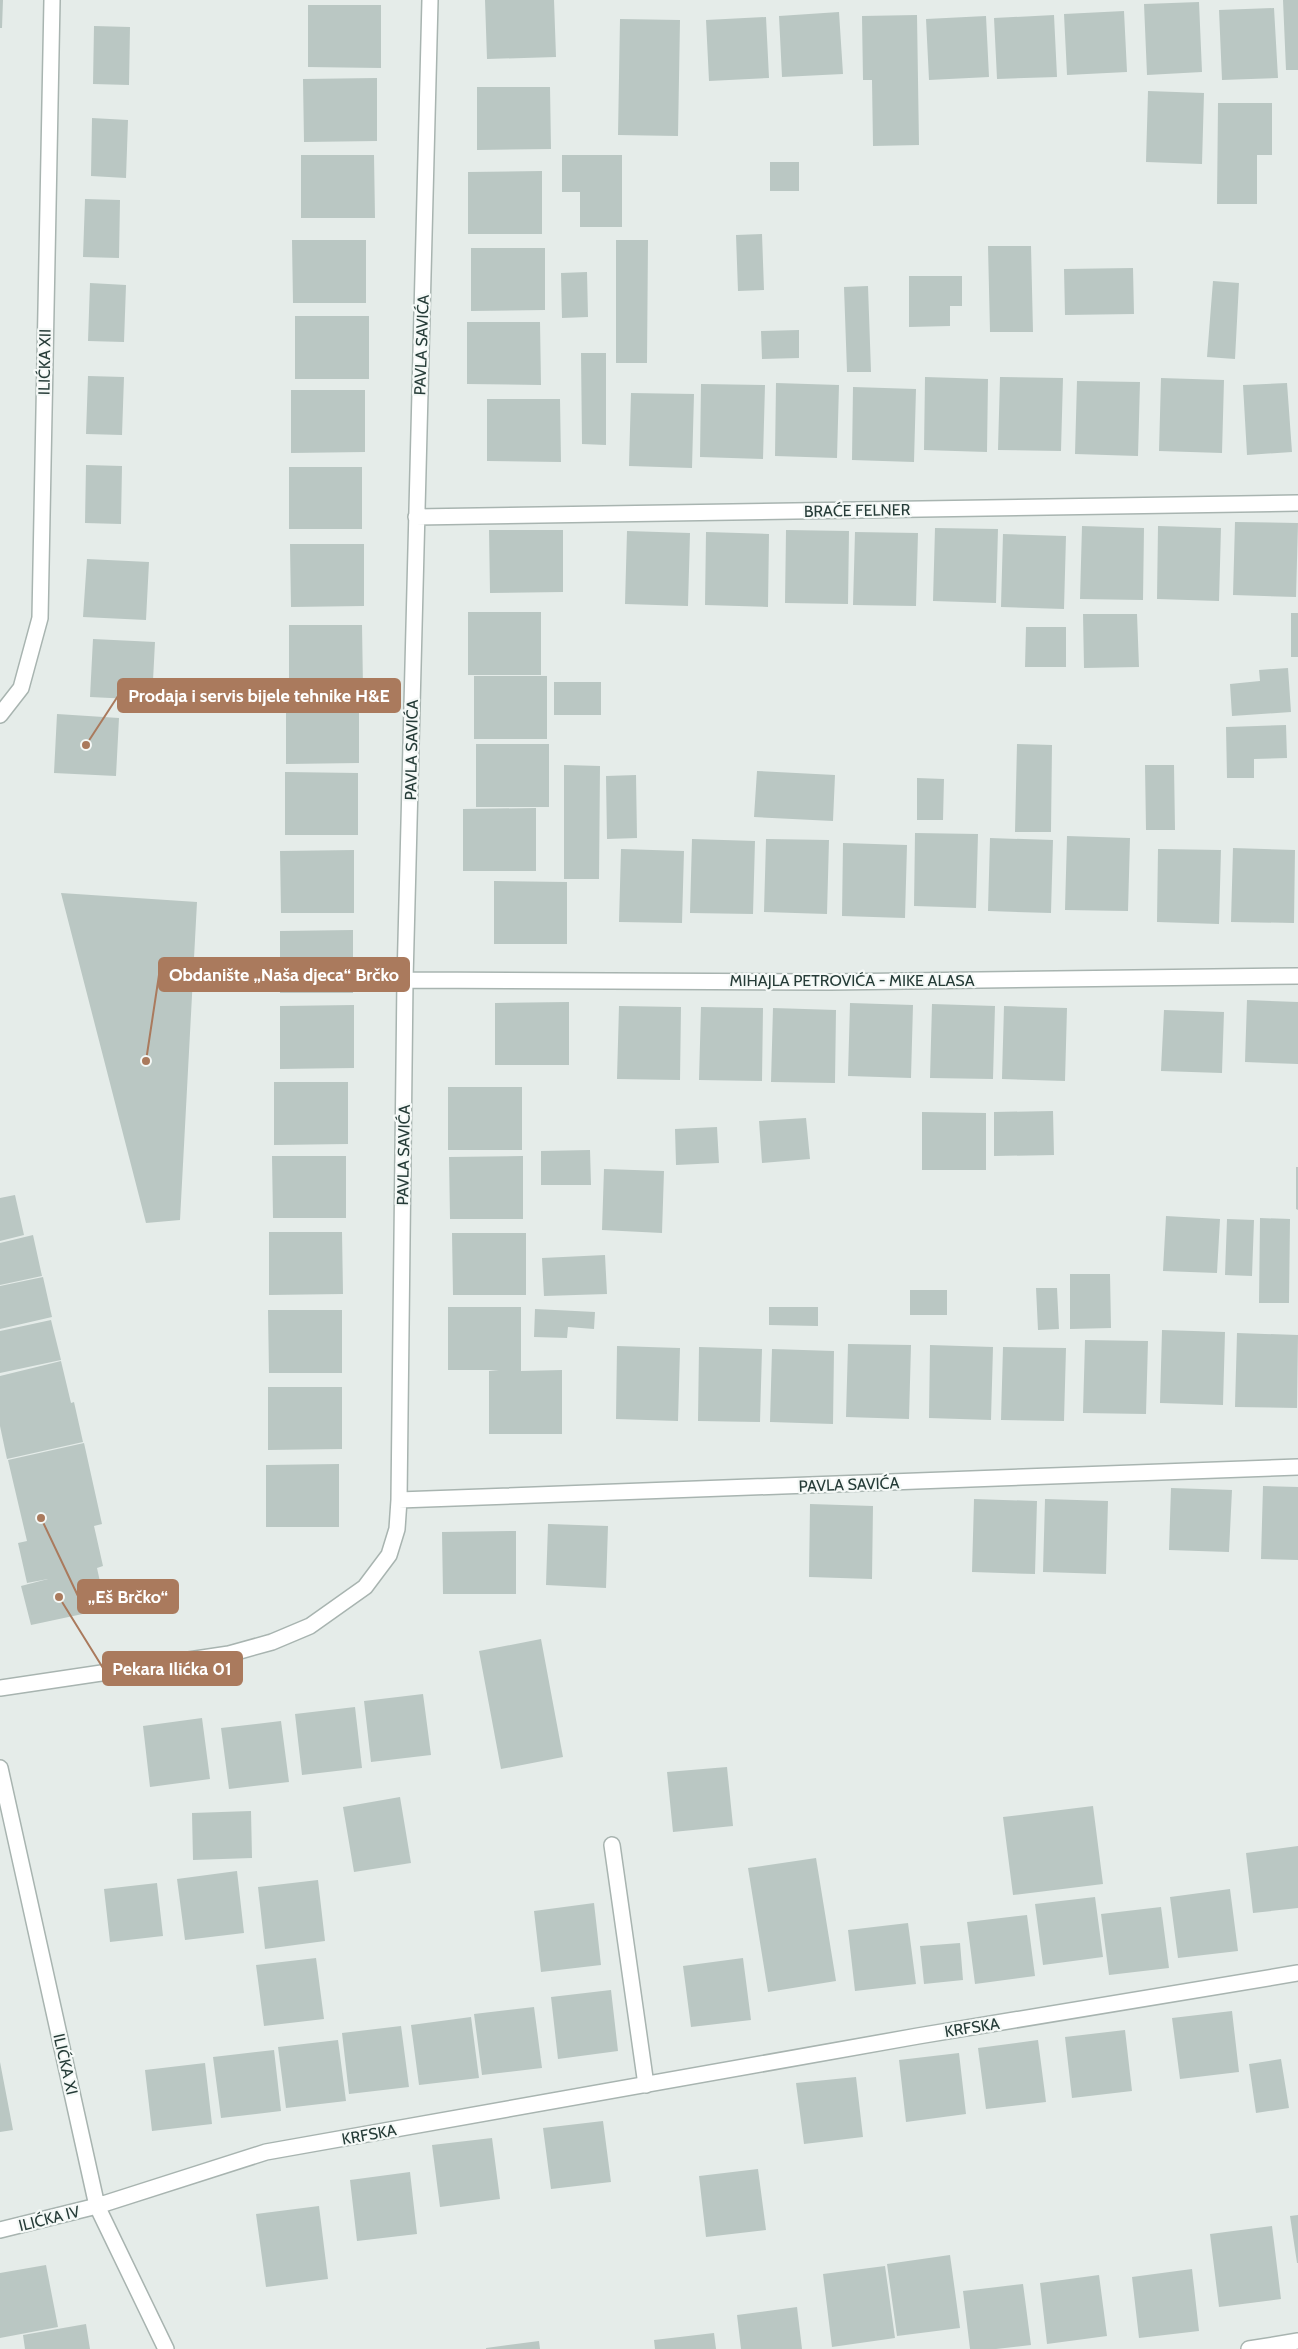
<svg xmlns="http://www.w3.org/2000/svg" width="1298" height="2349" font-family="Cabin,sans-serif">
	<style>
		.building { fill: #bac7c3 }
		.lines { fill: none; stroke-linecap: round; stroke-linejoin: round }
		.street-casing { stroke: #a8b4b0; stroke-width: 18 }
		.street { stroke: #fff; stroke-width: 15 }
		.labels { text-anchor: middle; stroke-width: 4.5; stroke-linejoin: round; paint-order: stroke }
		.street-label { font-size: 16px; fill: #263c38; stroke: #f5f9f7 }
		.leader { fill: none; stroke: #aa7a5d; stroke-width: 2 }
		.callout-dot { fill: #aa7a5d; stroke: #f5f9f7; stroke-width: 2 }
		.callout { fill: #aa7a5d; stroke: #aa7a5d; stroke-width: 2 }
		.callout-label { font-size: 18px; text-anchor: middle; font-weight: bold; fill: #fff }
	</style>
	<rect width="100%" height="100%" fill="#e5ece9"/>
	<!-- building -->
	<path class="building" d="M0 0H3L2 28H0Z
		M485 0H554L556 57 487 59Z
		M1283 0H1298V70H1286Z
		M1199 2 1202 72 1147 75 1144 4Z
		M308 5H381V68L308 67Z
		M1274 8 1278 78 1222 80 1219 10Z
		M1124 11 1127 72 1067 75 1064 14Z
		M839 12 843 74 782 77 779 16Z
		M917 15 919 145 873 146 872 80H863L862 16Z
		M1054 15 1057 77 997 79 994 18Z
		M986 16 989 77 929 80 926 19Z
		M766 17 769 78 709 81 706 20Z
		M620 19 680 20 678 136 618 135Z
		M94 26 130 27 129 85 93 84Z
		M377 78V141L304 142 303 79Z
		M477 87H550L551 149 477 150Z
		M1148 91 1204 93 1202 164 1146 162Z
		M1218 103H1272V155H1257V204H1217Z
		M92 118 128 120 126 178 91 176Z
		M301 155H374L375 218H301Z
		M562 155H622V227H580V192H562Z
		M770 162H799V191H770Z
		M542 171V234H468V172Z
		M85 199 120 200 119 258 83 257Z
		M762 234 764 290 738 291 736 235Z
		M292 240H366V303H293Z
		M616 240H648L647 363H616Z
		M988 246H1031L1033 332H990Z
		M471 248H545V310L471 311Z
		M1133 268 1134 314 1065 315 1064 269Z
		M587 272 588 317 562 318 561 273Z
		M909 276H962V306H950V326L909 327Z
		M1213 281 1239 283 1235 359 1207 357Z
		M90 283 126 285 124 342 88 341Z
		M868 286 871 372H847L844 287Z
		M295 316H369V379H295Z
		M467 322H540L541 385 467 384Z
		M799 330V358L762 359 761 331Z
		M581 353H606V445L582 444Z
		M88 376 124 377 122 435 86 434Z
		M925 377 988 379 987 452 924 450Z
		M1000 377 1063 378 1061 451 998 450Z
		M1161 378 1224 380 1222 453 1159 451Z
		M1077 381 1140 382 1138 456 1075 454Z
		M776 383 839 385 837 458 775 456Z
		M1287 383 1292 452 1247 455 1243 385Z
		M701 384 765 385 763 459 700 457Z
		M853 387 916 389 914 462 852 460Z
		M291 390H365V452L291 453Z
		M631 393 694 394 692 468 629 466Z
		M487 399H560L561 462 487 461Z
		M86 465 122 466 121 524 85 523Z
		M289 467H362V529H289Z
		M1235 522 1298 523 1296 597 1233 595Z
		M1082 526 1144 528 1143 600 1080 599Z
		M1158 526 1221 528 1219 601 1157 599Z
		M935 528 998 529 996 603 933 601Z
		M489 530H563V592L490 593Z
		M786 530 849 531 848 604 785 603Z
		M627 531 690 533 688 606 625 604Z
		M706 532 769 534 768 607 705 605Z
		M855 532 918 533 916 606 853 605Z
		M1003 534 1066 536 1064 609 1001 607Z
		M290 544H364V606L291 607Z
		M87 559 149 562 146 620 83 617Z
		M468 612H541V675H468Z
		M1291 613H1298V657H1291Z
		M1083 614H1137L1139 667 1084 668Z
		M289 625H362L363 688H289Z
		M1026 627H1066V667H1025Z
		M93 639 155 642 152 700 90 697Z
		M1288 668 1291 712 1232 716 1230 684 1260 681 1259 670Z
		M474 676H547V739H474Z
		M554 682H601V715H554Z
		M286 701H359V763L286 764Z
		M57 714 119 718 116 776 54 773Z
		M1286 725 1287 758 1254 759V778H1227L1226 727Z
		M476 744H549V807H476Z
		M1017 744 1052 745 1051 832H1015Z
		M564 765 600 766 599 879H564Z
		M1145 765H1174L1175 830H1146Z
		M757 771 835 775 833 821 754 817Z
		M285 772 358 773V835H285Z
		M636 775 637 838 607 839 606 776Z
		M917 778 944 779 943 820H917Z
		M536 808V871H463V809Z
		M915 833 978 834 976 908 914 906Z
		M1067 836 1130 838 1128 911 1065 910Z
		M990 838 1053 840 1051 913 988 911Z
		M692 839 755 841 753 914 690 913Z
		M766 839 829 840 827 914 764 912Z
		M843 843 907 845 905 918 842 916Z
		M1233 848 1295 850 1294 923 1231 922Z
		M621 849 684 851 682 923 619 922Z
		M1158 849 1221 850 1219 924 1157 922Z
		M354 850V913H281L280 851Z
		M494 881 567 882V944H494Z
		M61 893 197 902 180 1220 146 1223Z
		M353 930V993H280V931Z
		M1247 1000 1298 1002V1064L1245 1062Z
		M569 1002V1065H495V1003Z
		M850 1003 913 1005 911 1078 848 1076Z
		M932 1004 995 1006 993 1079 930 1078Z
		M354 1005V1068L280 1069V1006Z
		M619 1006 681 1007 680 1080 617 1079Z
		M1004 1006 1067 1008 1065 1081 1002 1079Z
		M701 1007 763 1008 762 1081 699 1080Z
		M773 1008 836 1010 835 1083 771 1082Z
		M1164 1010 1224 1012 1222 1073 1161 1071Z
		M274 1082H348V1144L274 1145Z
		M448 1087H522V1150H448Z
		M1053 1111 1054 1155 994 1156V1112Z
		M922 1112 986 1113V1170H922Z
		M806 1118 810 1159 762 1163 759 1121Z
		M717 1127 719 1163 676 1165 675 1129Z
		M590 1150 591 1185H541V1151Z
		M272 1156H346V1218H273Z
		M523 1156V1219H450L449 1157Z
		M1296 1167H1298V1210L1296 1209Z
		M604 1169 664 1171 662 1233 602 1230Z
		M15 1195 24 1235 0 1241V1198Z
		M1166 1216 1220 1219 1217 1273 1163 1271Z
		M1260 1218 1290 1219 1289 1303H1259Z
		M1227 1219 1254 1220 1252 1276 1225 1275Z
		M269 1232H342L343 1294 269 1295Z
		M452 1233H526V1295H453Z
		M33 1235 42 1276 0 1285V1243Z
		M605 1255 607 1294 544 1296 542 1258Z
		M1070 1274H1110L1111 1328 1070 1329Z
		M43 1277 52 1317 0 1329V1286Z
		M1036 1288H1057L1059 1329 1038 1330Z
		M910 1290H947V1315H910Z
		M448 1307H521V1371L562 1370V1434H489V1371L499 1370H448Z
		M769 1307H818V1326L769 1325Z
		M535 1309 595 1312 594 1329 568 1327 567 1338 534 1337Z
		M268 1310H342V1373H269Z
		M51 1320 61 1360 0 1373V1331Z
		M1162 1330 1225 1332 1223 1405 1160 1403Z
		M1237 1333 1298 1335 1297 1408 1235 1407Z
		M1085 1340 1148 1341 1146 1414 1083 1413Z
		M848 1344 911 1345 909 1419 846 1417Z
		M930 1345 993 1347 991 1420 929 1418Z
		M617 1346 680 1348 678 1421 616 1419Z
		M699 1347 762 1349 760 1422 698 1421Z
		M1003 1347 1066 1348 1064 1421 1001 1420Z
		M772 1349 834 1351 833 1424 770 1422Z
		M61 1361 71 1403 74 1402 83 1442 7 1459 0 1426V1376Z
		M268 1387H342V1449L268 1450Z
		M84 1443 102 1524 94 1526 103 1566 97 1568 106 1609 31 1625 21 1586 48 1579 27 1583 18 1543 27 1541 8 1460Z
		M339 1464V1527H266V1465Z
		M1263 1486 1298 1487V1560L1261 1559Z
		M1171 1488 1232 1490 1229 1552 1169 1550Z
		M974 1499 1037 1501 1035 1574 972 1572Z
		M1045 1499 1108 1501 1106 1574 1043 1572Z
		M810 1504 873 1506 872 1579 809 1577Z
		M548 1524 608 1526 606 1588 546 1585Z
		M516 1531V1594H443L442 1532Z
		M541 1639 563 1757 501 1769 479 1651Z
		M423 1694 431 1755 371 1762 364 1701Z
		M355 1707 362 1768 302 1775 295 1714Z
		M202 1718 210 1779 150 1787 143 1726Z
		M281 1721 289 1782 229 1789 221 1728Z
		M727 1767 733 1826 673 1832 667 1772Z
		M400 1797 411 1863 354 1872 343 1807Z
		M1093 1806 1103 1884 1013 1895 1003 1817Z
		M251 1811 252 1858 193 1860 192 1813Z
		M1298 1846V1908L1253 1913 1246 1853Z
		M816 1858 836 1981 768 1992 748 1868Z
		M237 1871 244 1933 185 1940 177 1879Z
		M318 1880 325 1941 265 1949 258 1887Z
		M157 1883 163 1936 110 1942 104 1889Z
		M1230 1889 1238 1951 1178 1958 1170 1897Z
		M1095 1897 1103 1957 1043 1965 1035 1904Z
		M594 1903 601 1965 541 1972 534 1911Z
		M1161 1907 1169 1968 1109 1975 1101 1914Z
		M1027 1915 1035 1976 975 1984 967 1922Z
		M908 1923 916 1984 855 1991 848 1930Z
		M960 1943 963 1980 924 1984 920 1946Z
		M316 1958 324 2019 264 2026 256 1965Z
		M743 1958 751 2020 691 2027 683 1966Z
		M611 1990 618 2051 558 2059 551 1997Z
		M534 2007 542 2068 482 2075 474 2014Z
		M1232 2011 1239 2072 1180 2079 1172 2018Z
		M471 2017 479 2078 419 2085 411 2025Z
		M401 2026 409 2087 349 2094 342 2033Z
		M1125 2030 1132 2091 1072 2098 1065 2037Z
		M338 2040 346 2101 286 2108 278 2047Z
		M1038 2040 1046 2102 986 2109 978 2048Z
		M274 2050 281 2111 221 2118 213 2057Z
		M959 2053 966 2114 906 2122 899 2060Z
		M1281 2059 1289 2108 1256 2113 1249 2064Z
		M0 2062 13 2130 0 2132Z
		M205 2063 212 2124 152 2131 145 2070Z
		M856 2077 863 2137 804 2144 796 2083Z
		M603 2121 611 2182 551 2189 543 2128Z
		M492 2138 500 2199 440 2207 432 2145Z
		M758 2169 766 2230 706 2237 699 2176Z
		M410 2172 417 2234 357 2241 350 2180Z
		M319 2206 328 2279 266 2287 256 2214Z
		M1298 2215V2263H1297L1290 2216Z
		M1272 2226 1281 2299 1219 2307 1210 2234Z
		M950 2255 960 2328 897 2336 887 2264Z
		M46 2265 58 2327 0 2338V2273Z
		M885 2266 895 2338 832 2347 823 2274Z
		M1192 2269 1199 2331 1139 2338 1132 2277Z
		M1099 2275 1107 2336 1047 2344 1040 2283Z
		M1023 2284 1031 2345 996 2349H970L963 2291Z
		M797 2307 802 2349H741L737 2315Z
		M86 2324 90 2349H25L23 2335Z
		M714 2333 716 2349H655L654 2340Z
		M539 2341 540 2349H486V2348Z"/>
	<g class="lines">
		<!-- street casing -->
		<g class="street-casing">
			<path id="street" d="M416 517 1298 503
				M0 715 21 688 40 618 52 0
				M405 980 830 982 1298 976
				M399 1500 1298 1467
				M0 1688 229 1654 272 1642 310 1626 365 1587 389 1555 397 1529 399 1500 405 980 430 0
				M0 1768 97 2206 166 2349
				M612 1845 646 2085
				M0 2230 97 2206 266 2152 918 2036 1298 1973
				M1249 2349 1298 2341"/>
		</g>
		<!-- street -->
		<use href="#street" class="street"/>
	</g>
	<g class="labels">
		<!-- street labels -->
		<g class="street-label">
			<text transform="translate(421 345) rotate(-88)" y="6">PAVLA SAVIĆA</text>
			<text transform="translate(44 362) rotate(-89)" y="6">ILIĆKA XII</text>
			<text transform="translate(857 510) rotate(-1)" y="6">BRAĆE FELNER</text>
			<text transform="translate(411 750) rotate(-89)" y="6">PAVLA SAVIĆA</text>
			<text x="852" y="986">MIHAJLA PETROVIĆA - MIKE ALASA</text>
			<text transform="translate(403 1155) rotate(-89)" y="6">PAVLA SAVIĆA</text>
			<text transform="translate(849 1484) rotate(-2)" y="6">PAVLA SAVIĆA</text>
			<text transform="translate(972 2027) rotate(-9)" y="6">KRFSKA</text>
			<text transform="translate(66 2064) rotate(77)" y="6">ILIĆKA XI</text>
			<text transform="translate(369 2134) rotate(-10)" y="6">KRFSKA</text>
			<text transform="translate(49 2218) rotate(-14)" y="6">ILIĆKA IV</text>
		</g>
	</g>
	<!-- callouts -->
	<path class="leader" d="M86 745L118 696M146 1061L159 975M41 1518L78 1596M59 1597L103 1668"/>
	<g class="callout-dot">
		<circle cx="86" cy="745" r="5"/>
		<circle cx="146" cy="1061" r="5"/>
		<circle cx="41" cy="1518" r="5"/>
		<circle cx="59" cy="1597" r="5"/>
	</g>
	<g class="callout">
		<rect x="118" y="679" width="282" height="33" rx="5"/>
		<rect x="159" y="958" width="250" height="33" rx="5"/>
		<rect x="78" y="1580" width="100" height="33" rx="5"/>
		<rect x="103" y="1652" width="139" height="33" rx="5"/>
	</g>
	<g class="callout-label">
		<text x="259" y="702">Prodaja i servis bijele tehnike H&amp;E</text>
		<text x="284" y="981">Obdanište „Naša djeca“ Brčko</text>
		<text x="128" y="1603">„Eš Brčko“</text>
		<text x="172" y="1675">Pekara Ilićka 01</text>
	</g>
</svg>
